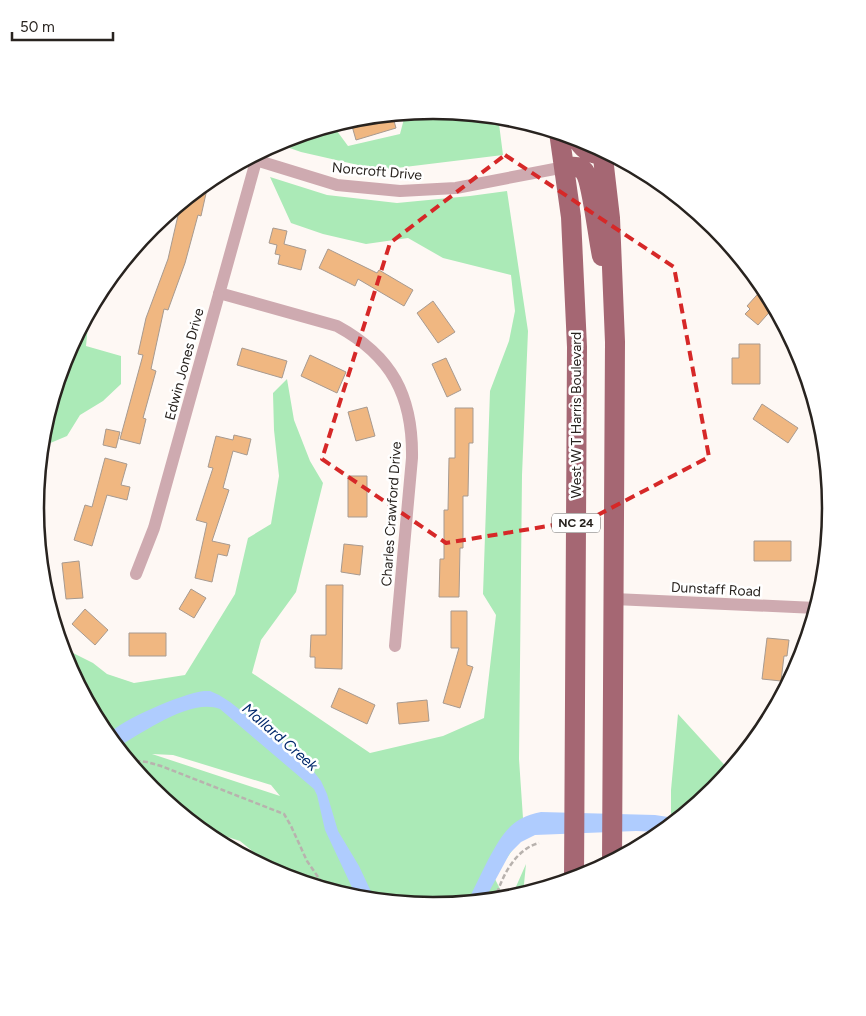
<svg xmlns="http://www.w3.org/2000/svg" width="866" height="1016" font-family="Figtree,sans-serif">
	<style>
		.green { fill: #abeab7; fill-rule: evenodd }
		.water { fill: #afccfe }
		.building { fill: #f0b781; stroke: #a79a90 }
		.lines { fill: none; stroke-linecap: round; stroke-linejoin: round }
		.path { stroke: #b8b2ae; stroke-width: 2.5; stroke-dasharray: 5 2.5; stroke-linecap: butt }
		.street { stroke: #ceaab0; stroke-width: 12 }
		.primary { stroke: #a56773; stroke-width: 20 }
		.marked { fill: none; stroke: #d62828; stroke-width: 4; stroke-dasharray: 10 6; stroke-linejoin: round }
		.labels { text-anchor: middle; stroke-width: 5; stroke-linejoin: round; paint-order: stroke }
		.shield { fill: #fff; stroke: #686562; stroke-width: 1 }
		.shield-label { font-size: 12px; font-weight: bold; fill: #28231f }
		.street-label { font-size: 14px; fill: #28231f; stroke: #fff }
		.water-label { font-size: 15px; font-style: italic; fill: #01276b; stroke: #fff }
		.rim { fill: none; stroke: #28231f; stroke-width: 2.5 }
	</style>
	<rect width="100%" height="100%" fill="#fef8f4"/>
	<!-- green -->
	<path class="green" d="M447 111 498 116 503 155 380 170 301 152 275 143 331 125 334 127 348 146 400 134 405 115Z
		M270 177 327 195 397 203 470 196 507 191 528 331 522 475 519 759 524 833 494 877 505 899 433 906 355 898 284 877 240 841 197 827 151 789 102 729 65 660 58 636 63 648 93 663 107 674 134 683 185 675 235 594 248 538 271 524 279 476 274 430 273 393 287 379 294 420 310 461 323 483 296 592 261 640 252 673 370 753 443 736 484 718 496 615 483 594 490 391 509 341 515 311 511 275 443 258 408 238 366 244 323 234 291 223ZM152 754 173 755 271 785 280 796Z
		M94 301 89 315 86 346 121 356V384L103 401 80 415 67 436 48 444 40 457 43 430 65 355Z
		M678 714 730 771 714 790 671 825V790Z
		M526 864 523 894 511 898Z"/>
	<!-- water -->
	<path class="water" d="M204 691H210L219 695 230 702 294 752 314 772 321 781 327 794 338 831 359 866 375 900 357 898 325 830 317 795 314 789 220 709C191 697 141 734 117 747L107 735C123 719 181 694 204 691Z
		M541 812 655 815 668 817 677 820 662 832 636 831 535 835 521 842 510 853 484 901 467 903C474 888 481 874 488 860 502 835 510 818 541 812Z"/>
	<!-- building -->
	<path class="building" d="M392 114 396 128 356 140 350 119Z
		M209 180 201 216 198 215 185 263 168 310 164 309 151 369 156 371 143 418 146 419 140 444 120 439 143 355 138 354 146 318 168 259 179 211 173 209Z
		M273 228 287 231 284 244 306 250 301 270 278 264 280 255 275 254 277 245 269 243Z
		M328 249 377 273 379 270 413 290 404 306 358 279 355 286 319 268Z
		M764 287 774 307 758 325 745 314 750 309 747 306Z
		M433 301 455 332 438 343 417 313Z
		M739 344H760V384H732V358H739Z
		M242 348 287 361 282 378 237 365Z
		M310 355 346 372 337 393 301 376Z
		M446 358 461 390 447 397 432 364Z
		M762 404 798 428 788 443 753 419Z
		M367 407 375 436 356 441 348 412Z
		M455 408H473V443H469L468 496H463V548H460L459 597H439L440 559H444V510H448L449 458H455Z
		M106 429 120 432 116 448 103 445Z
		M234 435 251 439 247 455 233 451 223 488 229 490 212 541 230 545 227 556 218 554 212 582 195 578 207 523 196 520 213 468 208 467 216 436 233 440Z
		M105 458 127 464 121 485 130 487 127 500 107 495 92 546 74 540 85 505 92 507Z
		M348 476H367V517H348Z
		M754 541H791V561H754Z
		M344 544 363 546 360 575 341 572Z
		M79 561 83 598 66 599 62 563Z
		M326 585H343L342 669 315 668V657H310L311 635H326Z
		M191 589 206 598 194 618 179 609Z
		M85 609 108 630 95 645 72 624Z
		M451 611H467V665L473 667 460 708 443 703 459 648H451Z
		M129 633H166V656H129Z
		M767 638 789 640 787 656H784L781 681 762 679Z
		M339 688 375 705 367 724 331 707Z
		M427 700 429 721 399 724 397 703Z"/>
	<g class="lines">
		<!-- path -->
		<path class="path" d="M128 760 147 762 161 766 284 814 291 826 307 861 327 890
			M638 842 647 843
			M495 900C501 878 515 849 539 843"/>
		<!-- street -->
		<path class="street" d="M249 158 337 185 400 191 456 188 565 167
			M219 293 337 326C392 356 413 396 412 458L395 646
			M136 574 154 528 256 161
			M614 599 816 608"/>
		<!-- primary -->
		<path class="primary" d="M559 132 571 217 577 347 574 879
			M577 138C582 150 591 154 603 155
			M602 149 610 218 615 342 612 862
			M565 167C572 167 579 165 584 171 592 180 598 239 602 256"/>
	</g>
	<!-- marked area -->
	<path class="marked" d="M505 155 674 267 709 457 590 519 446 543 322 459 390 243Z"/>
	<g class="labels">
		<!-- shield labels -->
		<rect class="shield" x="552" y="513.5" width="48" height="19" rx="4"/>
		<g class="shield-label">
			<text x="576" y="527">NC 24</text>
		</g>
		<!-- street labels -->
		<g class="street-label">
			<text transform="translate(377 171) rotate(5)" y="5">Norcroft Drive</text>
			<text transform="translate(184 364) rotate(-75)" y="5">Edwin Jones Drive</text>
			<text transform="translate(576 415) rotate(-90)" y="5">West W T Harris Boulevard</text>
			<text transform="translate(391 514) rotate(-86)" y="5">Charles Crawford Drive</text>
			<text transform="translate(716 589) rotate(3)" y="5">Dunstaff Road</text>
		</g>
		<!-- water labels -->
		<g class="water-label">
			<text transform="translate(280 737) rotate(41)" y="5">Mallard Creek</text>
		</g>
	</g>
	<!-- crop -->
	<path d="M0 0H866V1016H0ZM44 508a389 389 0 1 1 778 0a389 389 0 1 1-778 0Z" fill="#fff" fill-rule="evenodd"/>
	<path class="rim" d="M44 508a389 389 0 1 1 778 0a389 389 0 1 1-778 0Z"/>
	<!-- scale -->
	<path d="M12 32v8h101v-8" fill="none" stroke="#28231f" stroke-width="2.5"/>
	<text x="20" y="32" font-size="15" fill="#28231f" stroke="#ffffff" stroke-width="4" paint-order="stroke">50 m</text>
</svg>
